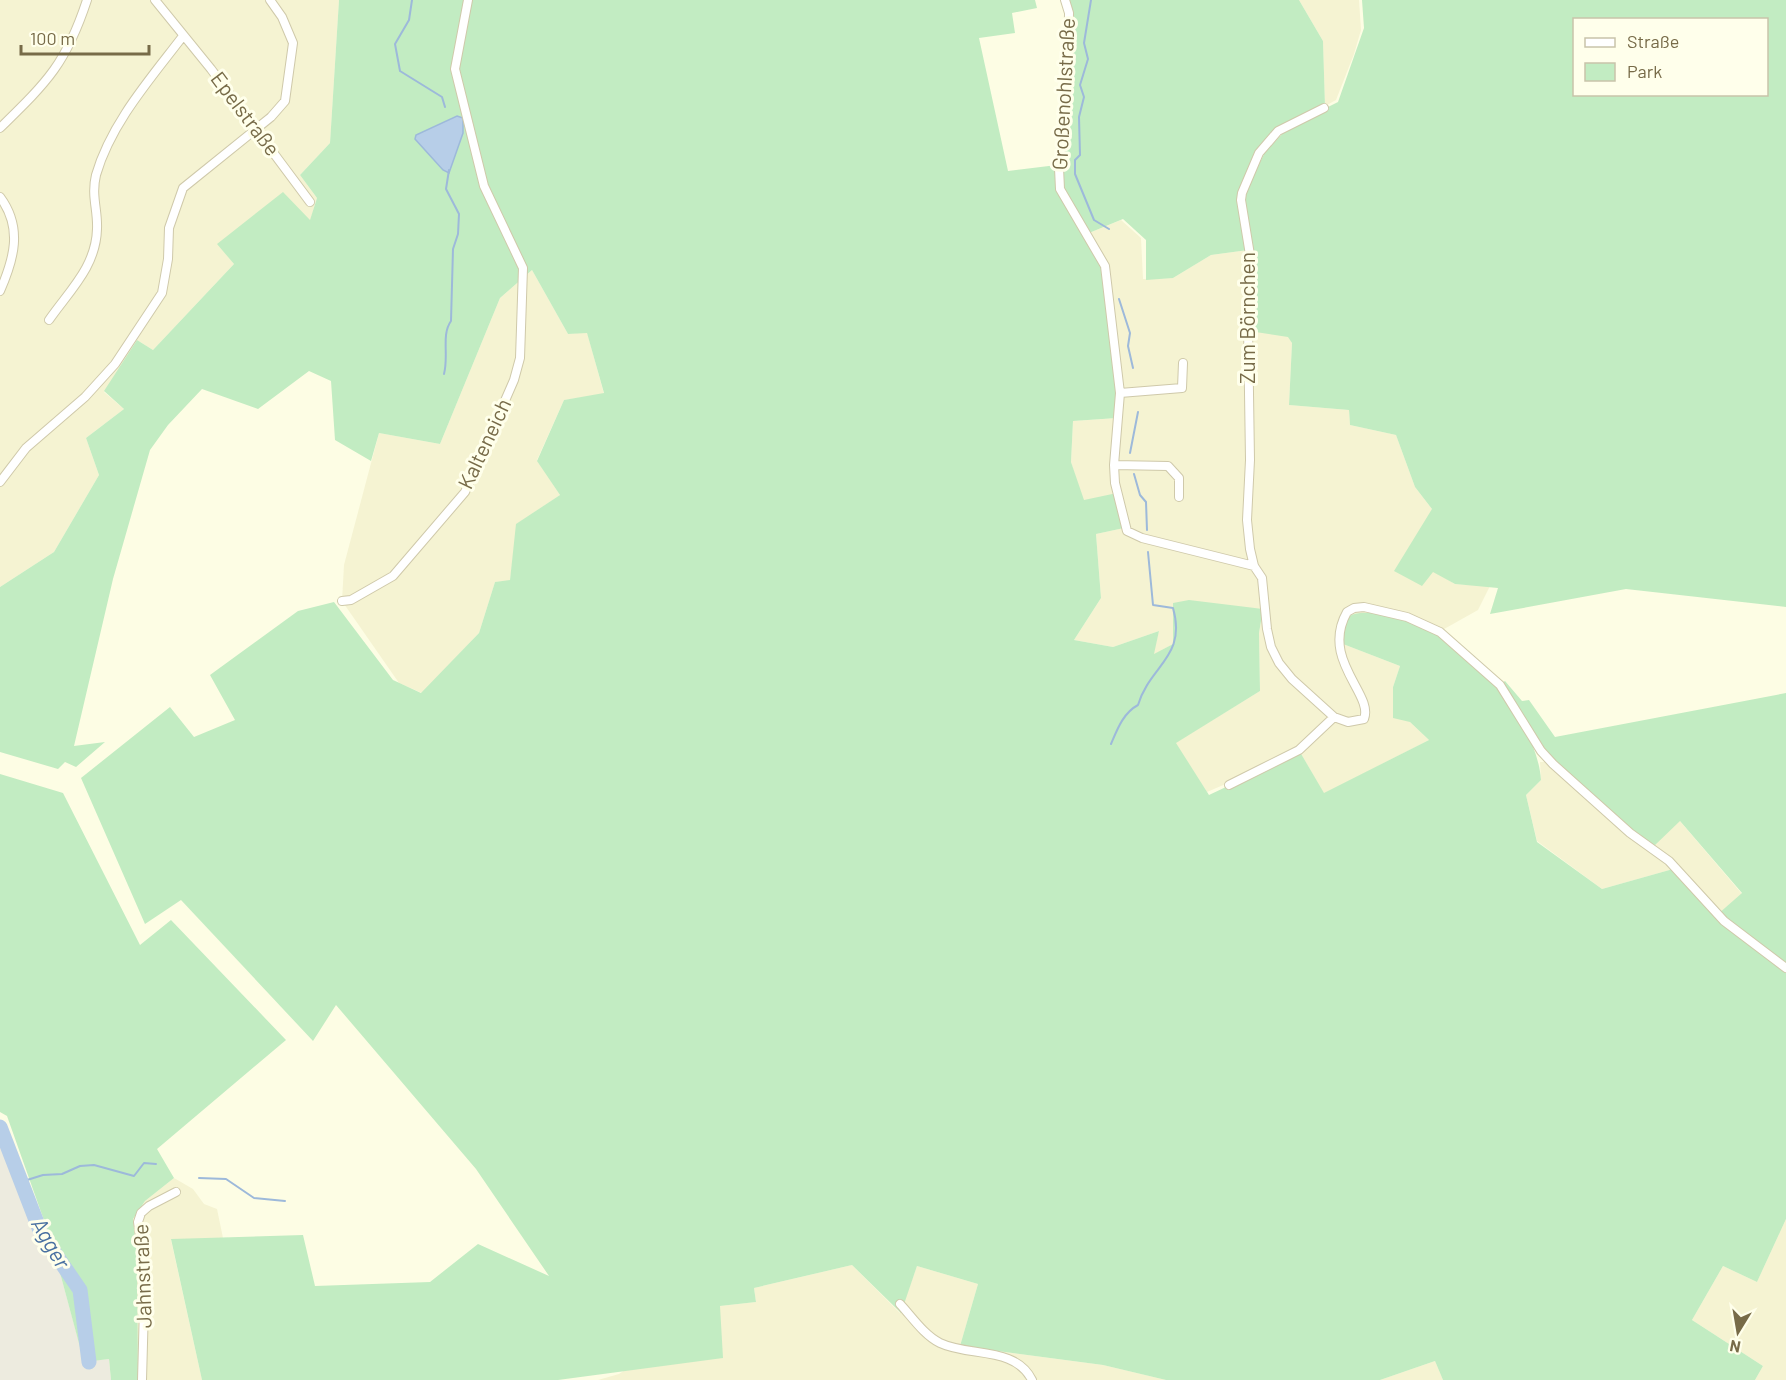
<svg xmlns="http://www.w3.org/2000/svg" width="1786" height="1380" font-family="Barlow,sans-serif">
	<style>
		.residential { fill: #f5f3d2 }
		.industrial { fill: #edebdf }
		.green { fill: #c2ecc2; fill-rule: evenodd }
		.water { fill: #b7cee8; stroke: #9db9da; stroke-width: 1.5 }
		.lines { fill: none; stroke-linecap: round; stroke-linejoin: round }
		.stream { stroke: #9db9da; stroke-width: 2 }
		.river { stroke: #b7cee8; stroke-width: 15 }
		.street-casing { stroke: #cfc9aa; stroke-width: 10 }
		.street { stroke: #fff; stroke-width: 8 }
		.labels { text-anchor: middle; stroke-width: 6; stroke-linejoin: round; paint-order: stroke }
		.street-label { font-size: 21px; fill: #776b48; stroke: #ffffeb }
		.water-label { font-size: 22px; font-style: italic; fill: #4970a1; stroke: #ffffeb }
	</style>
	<rect width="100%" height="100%" fill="#fdfde4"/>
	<!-- residential -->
	<path class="residential" d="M0 0H339L330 143 300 175 317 198 310 221 218 244 234 264 153 350 137 340 104 392 124 409 86 438 99 475 54 552 0 587Z
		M1299 0H1359L1361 30 1354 54 1336 100 1325 106 1323 41Z
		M1121 220 1141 238 1143 279 1173 278 1211 255 1248 250 1292 343 1289 405 1349 410 1350 425 1396 435 1415 487 1432 509 1433 571 1455 584 1490 586 1478 610 1437 633 1343 644 1400 666 1393 687 1410 722 1429 740 1324 794 1300 752 1207 792 1175 743 1260 691 1259 633 1263 609 1173 603V644L1153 655 1159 631 1113 647 1074 640 1101 598 1096 534 1124 528 1083 501 1071 462 1073 421 1119 418 1089 233Z
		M532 270 568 334 587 332 604 394 564 400 537 460 560 495 517 524 510 581 495 582 479 633 422 693 399 683 342 601 344 565 379 433 440 444 500 298Z
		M1540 762H1546L1673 869 1602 889 1537 841 1526 795 1541 780Z
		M1679 820 1742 894 1718 914 1653 847Z
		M174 1178 193 1189 204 1204 217 1209 223 1238 171 1240 202 1380H138L133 1219 145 1201Z
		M1786 1219V1380H1755L1763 1366 1692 1320 1723 1266 1757 1282Z
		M852 1265 900 1313 917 1266 978 1284 960 1346 1103 1365 1166 1380H598L619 1374 720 1306 756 1302 754 1288Z
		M1435 1361 1443 1380H1362H1380Z"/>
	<!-- industrial -->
	<path class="industrial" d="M0 1143 52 1243 84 1361 109 1359 111 1380H0Z"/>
	<!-- green -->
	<path class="green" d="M339 0H1035L1037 8 1012 13 1015 33 979 38 1008 171 1057 165C1063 115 1076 49 1062 0H1299L1323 41 1325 106 1289 123 1262 150 1239 200 1248 250 1211 255 1173 278 1146 280V240L1123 219 1089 233 1102 260 1119 393 1117 418 1073 421 1071 462 1084 500 1117 493 1124 528 1096 534 1101 598 1074 640 1113 647 1159 631 1154 654 1173 644V603L1189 600 1263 609 1259 633 1260 691 1176 743 1209 795 1300 752 1324 793 1429 740 1410 722 1393 718V687L1400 666 1343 644C1343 637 1342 627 1345 621 1355 600 1424 624 1438 635 1458 649 1481 668 1497 686 1518 711 1539 749 1541 780L1526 795 1537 842 1602 889 1673 869 1702 902 1786 969V1219L1757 1282 1723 1266 1692 1320 1763 1366 1755 1380H1443L1435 1361 1380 1380H1166L1103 1365 960 1346 978 1284 917 1266 901 1313 852 1265 754 1288 756 1302 720 1306 723 1358 558 1380H202L171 1239 303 1235 315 1286 430 1282 478 1244 549 1276 476 1169 336 1005 313 1041 181 900 145 924 81 778 170 707 194 737 235 720 210 675 298 611 334 602 393 680 421 693 479 633 495 582 510 580 516 524 560 495 537 461 564 400 604 393 587 333 568 334 532 270 500 298 440 444 379 433 371 461 335 440 331 381 309 371 258 409 202 389 168 425 150 450 113 579 74 746 105 742 76 767 65 762 58 769 0 752V587L54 552 99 475 86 438 124 409 104 391 137 340 153 350 234 264 217 244 283 192 310 220 317 198 300 175 330 143Z
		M1362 0H1786V607L1626 589 1490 614 1498 588 1455 584 1433 572 1422 586 1394 571 1432 509 1415 487 1396 435 1350 425 1349 410 1289 405 1292 343 1288 337 1249 331 1252 288 1242 200 1265 152 1290 126 1338 102 1364 28ZM1574 20H1766V94H1574Z
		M1505 681 1522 701 1529 700 1555 737 1786 693V966L1718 914 1742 893 1680 821 1653 847 1630 832 1555 764 1502 683Z
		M0 774 63 793 140 945 171 920 286 1040 157 1149 174 1178 145 1201 133 1219 137 1257 138 1380H111L109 1359 84 1362 52 1243 7 1116 0 1112Z"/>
	<!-- water -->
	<path class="water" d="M457 116 463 118V133L449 173 443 170 415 139 416 135Z"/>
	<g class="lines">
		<!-- stream -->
		<path class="stream" d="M412 0 409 20 395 44 400 71 442 97 445 107
			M1091 0 1084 43 1088 59 1080 85 1084 97 1079 117 1080 155 1075 160V174L1094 220 1109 229
			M1119 299 1130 333 1128 346 1133 368
			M444 374C449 355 441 335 451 321L453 249 458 234 459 214 446 189 449 170
			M1130 453 1138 412
			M1134 474 1140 495 1146 502 1147 530
			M1111 744C1117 730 1123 713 1138 705 1150 665 1187 657 1173 608L1153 605 1148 552
			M18 1174 27 1180 43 1175 62 1174 80 1166 94 1165 134 1176 144 1163 156 1164
			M199 1178 226 1179 254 1198 285 1201"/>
		<!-- river -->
		<path class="river" d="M0 1127 41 1233 80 1290 89 1362"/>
		<!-- street casing -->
		<g class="street-casing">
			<path id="street" d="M155 0 211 69 310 202
				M1065 0 1069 13 1068 72 1059 168 1060 189 1105 266 1120 393 1114 465 1115 483 1127 531 1142 538 1254 566
				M1324 108 1278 131 1259 153 1242 193 1241 200 1252 267 1248 326 1250 460 1247 520 1250 549 1254 566 1262 578 1267 629 1271 647 1279 663 1292 679 1334 717 1348 722 1364 719C1374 694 1320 660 1347 612L1354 608 1364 607 1407 617 1440 632 1500 685 1541 751 1553 764 1630 833 1669 861 1724 921 1786 968
				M0 128C47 82 66 64 87 0
				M0 197C23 228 14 259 0 291
				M49 320C69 291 96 267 97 229 98 210 91 196 96 175 111 123 151 78 183 36
				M1120 393 1182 388 1183 363
				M1114 465 1168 466 1179 478V497
				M0 482 26 448 85 397 115 364 162 293 168 259 169 228 183 188 271 117 285 101 293 43 282 17 270 0
				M342 601 351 600 393 576 465 492 514 380 520 358 523 268 484 186 455 69 468 0
				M1229 785 1299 750 1334 717
				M900 1304C912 1317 924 1335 940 1343 969 1357 1015 1346 1032 1380
				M142 1380 145 1270 138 1222 141 1213 149 1206 176 1192"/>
		</g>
		<!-- street -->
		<use href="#street" class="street"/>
	</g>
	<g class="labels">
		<!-- street labels -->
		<g class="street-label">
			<text transform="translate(1064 94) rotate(-87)" y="7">Großenohlstraße</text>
			<text transform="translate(245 114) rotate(53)" y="7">Epelstraße</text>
			<text transform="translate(1248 318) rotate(-90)" y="7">Zum Börnchen</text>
			<text transform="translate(485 444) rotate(-65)" y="7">Kalteneich</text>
			<text transform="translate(143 1276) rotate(-92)" y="7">Jahnstraße</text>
		</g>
		<!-- water labels -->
		<g class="water-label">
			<text transform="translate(51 1243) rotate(60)" y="8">Agger</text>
		</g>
	</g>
	<!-- legend -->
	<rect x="1573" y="18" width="195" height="78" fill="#ffffeb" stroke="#c9c4aa" stroke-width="1.5"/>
	<rect x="1585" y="38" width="30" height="9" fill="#ffffff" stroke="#c9c4aa" stroke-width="1.5"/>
	<text x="1627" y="48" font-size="18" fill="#776b48">Straße</text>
	<rect x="1585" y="63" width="30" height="18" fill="#c2ecc2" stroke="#c9c4aa" stroke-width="1.5"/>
	<text x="1627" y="78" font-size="18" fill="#776b48">Park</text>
	<!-- north arrow -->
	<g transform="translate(1738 1332) rotate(191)" stroke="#ffffeb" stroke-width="4.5" paint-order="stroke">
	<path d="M0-4.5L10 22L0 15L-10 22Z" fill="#776b48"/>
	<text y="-9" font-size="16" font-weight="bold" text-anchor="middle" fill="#776b48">N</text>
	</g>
	<!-- scale -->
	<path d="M21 45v9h128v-9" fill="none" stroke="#776b48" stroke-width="3"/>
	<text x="30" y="45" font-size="18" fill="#776b48" stroke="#ffffeb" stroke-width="4.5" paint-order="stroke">100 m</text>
</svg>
